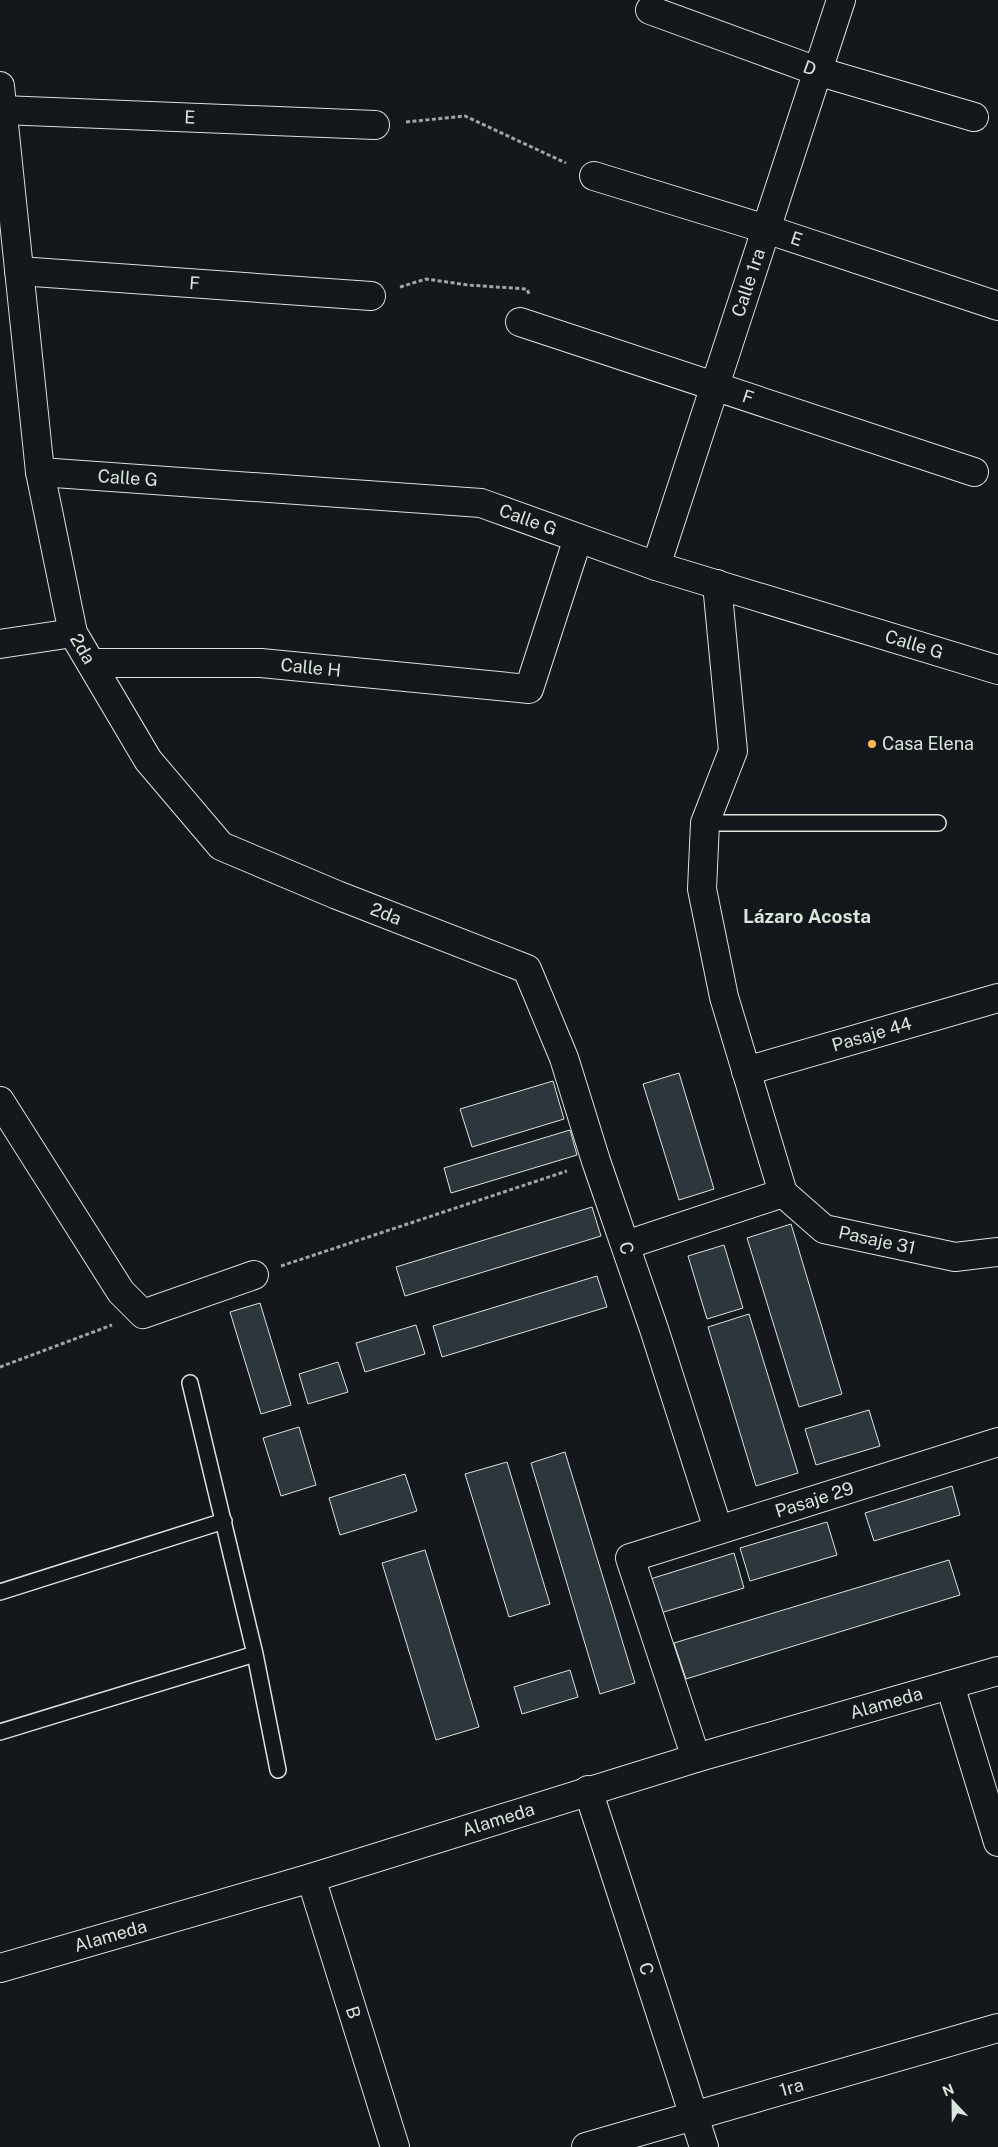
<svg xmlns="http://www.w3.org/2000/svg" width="998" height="2147" font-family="'Public Sans',sans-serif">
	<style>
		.building { fill: #2c363c; stroke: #d8e6dc }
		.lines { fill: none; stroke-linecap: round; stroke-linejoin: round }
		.lane-casing { stroke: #d8e6dc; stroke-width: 18 }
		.street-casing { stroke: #d8e6dc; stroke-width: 30 }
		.secondary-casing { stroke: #d8e6dc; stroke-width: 30 }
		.primary-casing { stroke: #d8e6dc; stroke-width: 30 }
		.path { stroke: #9da8a2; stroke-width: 3; stroke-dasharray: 4 2.5; stroke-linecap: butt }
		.lane { stroke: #14181c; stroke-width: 15 }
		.street { stroke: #14181c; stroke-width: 28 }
		.secondary { stroke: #14181c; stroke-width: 28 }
		.primary { stroke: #14181c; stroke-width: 28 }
		.poi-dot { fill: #ffb74d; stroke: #14181c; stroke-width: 2 }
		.labels { text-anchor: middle; stroke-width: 4; stroke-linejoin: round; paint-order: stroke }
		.street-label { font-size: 18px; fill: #d8e6dc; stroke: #14181c }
		.poi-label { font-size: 18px; fill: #d8e6dc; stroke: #14181c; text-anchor: start }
		.neighbourhood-label { font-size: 19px; font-weight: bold; fill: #d8e6dc; stroke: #14181c }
	</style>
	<rect width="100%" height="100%" fill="#14181c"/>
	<!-- building -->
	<path class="building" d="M679 1073 714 1189 679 1200 643 1084Z
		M553 1081 564 1119 472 1147 460 1109Z
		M570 1130 577 1155 451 1193 444 1168Z
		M592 1207 601 1236 405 1296 396 1267Z
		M791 1224 842 1394 799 1407 747 1238Z
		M724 1245 743 1308 707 1319 688 1256Z
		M597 1276 607 1307 442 1357 433 1326Z
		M260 1303 291 1405 261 1414 230 1312Z
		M749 1314 798 1473 756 1486 708 1327Z
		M416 1325 425 1354 365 1372 356 1343Z
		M338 1362 348 1392 308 1404 299 1374Z
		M869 1410 880 1446 816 1465 805 1429Z
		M299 1427 316 1485 281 1496 263 1438Z
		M565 1452 635 1683 600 1694 531 1463Z
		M507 1462 550 1604 509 1617 465 1474Z
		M405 1474 417 1511 340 1535 329 1498Z
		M952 1486 960 1515 874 1541 865 1513Z
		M827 1522 837 1555 750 1581 740 1548Z
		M425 1550 479 1727 436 1740 382 1563Z
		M734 1553 744 1588 657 1614 647 1580Z
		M949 1560 960 1595 686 1679 674 1643Z
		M570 1670 578 1697 522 1714 514 1687Z"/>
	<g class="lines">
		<!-- lane casing -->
		<g class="lane-casing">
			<path id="lane" d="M705 823H938
				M190 1383 255 1654 278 1770
				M0 1592 224 1521
				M0 1732 255 1654"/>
		</g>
		<!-- street casing -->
		<g class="street-casing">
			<g id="street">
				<path id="s1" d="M650 10 817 71 974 117"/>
				<path id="s2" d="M0 86 40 472 73 633 148 760 221 846 337 895 527 969 564 1058 596 1161 654 1329 718 1529"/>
				<path id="s3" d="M2 110 375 125"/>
				<path id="s4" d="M594 176 766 229 998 306"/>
				<path id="s5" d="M19 271 371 296"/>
				<path id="s6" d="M520 322 974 472"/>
				<path id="s7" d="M40 472 481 503 656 566 998 670"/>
				<path id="s8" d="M656 566 841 0"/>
				<path d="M717 584 733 751 705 823 702 889 724 997 783 1193"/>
				<path d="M0 644 73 633"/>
				<path id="s9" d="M91 663H261L529 689 578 538"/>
				<path id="s10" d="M746 1071 998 998"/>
				<path d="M0 1101 121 1292 143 1314 254 1275"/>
				<path id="s11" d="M626 1245 783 1193 824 1229 955 1257 998 1252"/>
				<path d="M950 1685 998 1842"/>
				<path id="s12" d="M696 1758 630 1558 998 1442"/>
				<path id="s13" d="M588 1790 704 2147"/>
				<path id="s14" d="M586 2147 998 2028"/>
			</g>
		</g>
		<!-- secondary casing -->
		<g class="secondary-casing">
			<g id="secondary">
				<path id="s15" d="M311 1878 395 2147"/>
			</g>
		</g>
		<!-- primary casing -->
		<g class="primary-casing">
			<g id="primary">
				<path id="s16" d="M0 1968 311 1878 696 1758 998 1671"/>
			</g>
		</g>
		<!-- path -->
		<path class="path" d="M406 122 465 116 566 163
			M400 287 426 279 468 285 527 289 529 294
			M281 1266 567 1171
			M0 1367 112 1325"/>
		<!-- lane -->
		<use href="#lane" class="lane"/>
		<!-- street -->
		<use href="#street" class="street"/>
		<!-- secondary -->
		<use href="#secondary" class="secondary"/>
		<!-- primary -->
		<use href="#primary" class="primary"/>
	</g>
	<!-- markers -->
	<circle class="poi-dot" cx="872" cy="744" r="5"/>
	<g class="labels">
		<!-- street labels -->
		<g class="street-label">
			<text dy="6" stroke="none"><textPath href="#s1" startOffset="170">D</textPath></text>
			<text dy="6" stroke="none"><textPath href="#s3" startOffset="188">E</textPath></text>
			<text dy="6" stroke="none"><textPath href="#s4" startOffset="212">E</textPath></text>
			<text dy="6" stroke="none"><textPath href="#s5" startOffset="176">F</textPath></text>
			<text dy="6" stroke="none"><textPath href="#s8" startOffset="298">Calle 1ra</textPath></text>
			<text dy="6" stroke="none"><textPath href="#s6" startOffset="240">F</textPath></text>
			<text dy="6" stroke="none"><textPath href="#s7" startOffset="88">Calle G</textPath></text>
			<text dy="6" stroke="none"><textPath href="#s7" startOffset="492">Calle G</textPath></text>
			<text dy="6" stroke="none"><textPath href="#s7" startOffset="898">Calle G</textPath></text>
			<text dy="6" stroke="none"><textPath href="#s2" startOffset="571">2da</textPath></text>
			<text dy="6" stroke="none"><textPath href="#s9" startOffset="220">Calle H</textPath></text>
			<text dy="6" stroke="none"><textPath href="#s2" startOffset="991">2da</textPath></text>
			<text dy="6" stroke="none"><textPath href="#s10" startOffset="131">Pasaje 44</textPath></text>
			<text dy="6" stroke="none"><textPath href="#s11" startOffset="274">Pasaje 31</textPath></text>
			<text dy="6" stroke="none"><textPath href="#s2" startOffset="1439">C</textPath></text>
			<text dy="6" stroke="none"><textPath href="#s12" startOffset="404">Pasaje 29</textPath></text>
			<text dy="6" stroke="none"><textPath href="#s16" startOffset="925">Alameda</textPath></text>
			<text dy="6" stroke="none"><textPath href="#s16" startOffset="520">Alameda</textPath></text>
			<text dy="6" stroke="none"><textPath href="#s16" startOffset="115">Alameda</textPath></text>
			<text dy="6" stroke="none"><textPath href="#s13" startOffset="188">C</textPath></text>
			<text dy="6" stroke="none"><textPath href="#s15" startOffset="141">B</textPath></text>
			<text dy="6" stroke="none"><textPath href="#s14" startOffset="214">1ra</textPath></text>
		</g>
		<!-- poi labels -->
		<g class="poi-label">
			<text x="882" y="750">Casa Elena</text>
		</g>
		<!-- neighbourhood labels -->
		<g class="neighbourhood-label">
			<text x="807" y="923">Lázaro Acosta</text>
		</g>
	</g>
	<!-- north arrow -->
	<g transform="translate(953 2102) rotate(338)" stroke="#14181c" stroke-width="4" paint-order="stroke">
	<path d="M0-4L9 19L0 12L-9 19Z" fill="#d8e6dc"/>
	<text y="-8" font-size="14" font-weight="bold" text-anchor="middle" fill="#d8e6dc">N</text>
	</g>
</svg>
